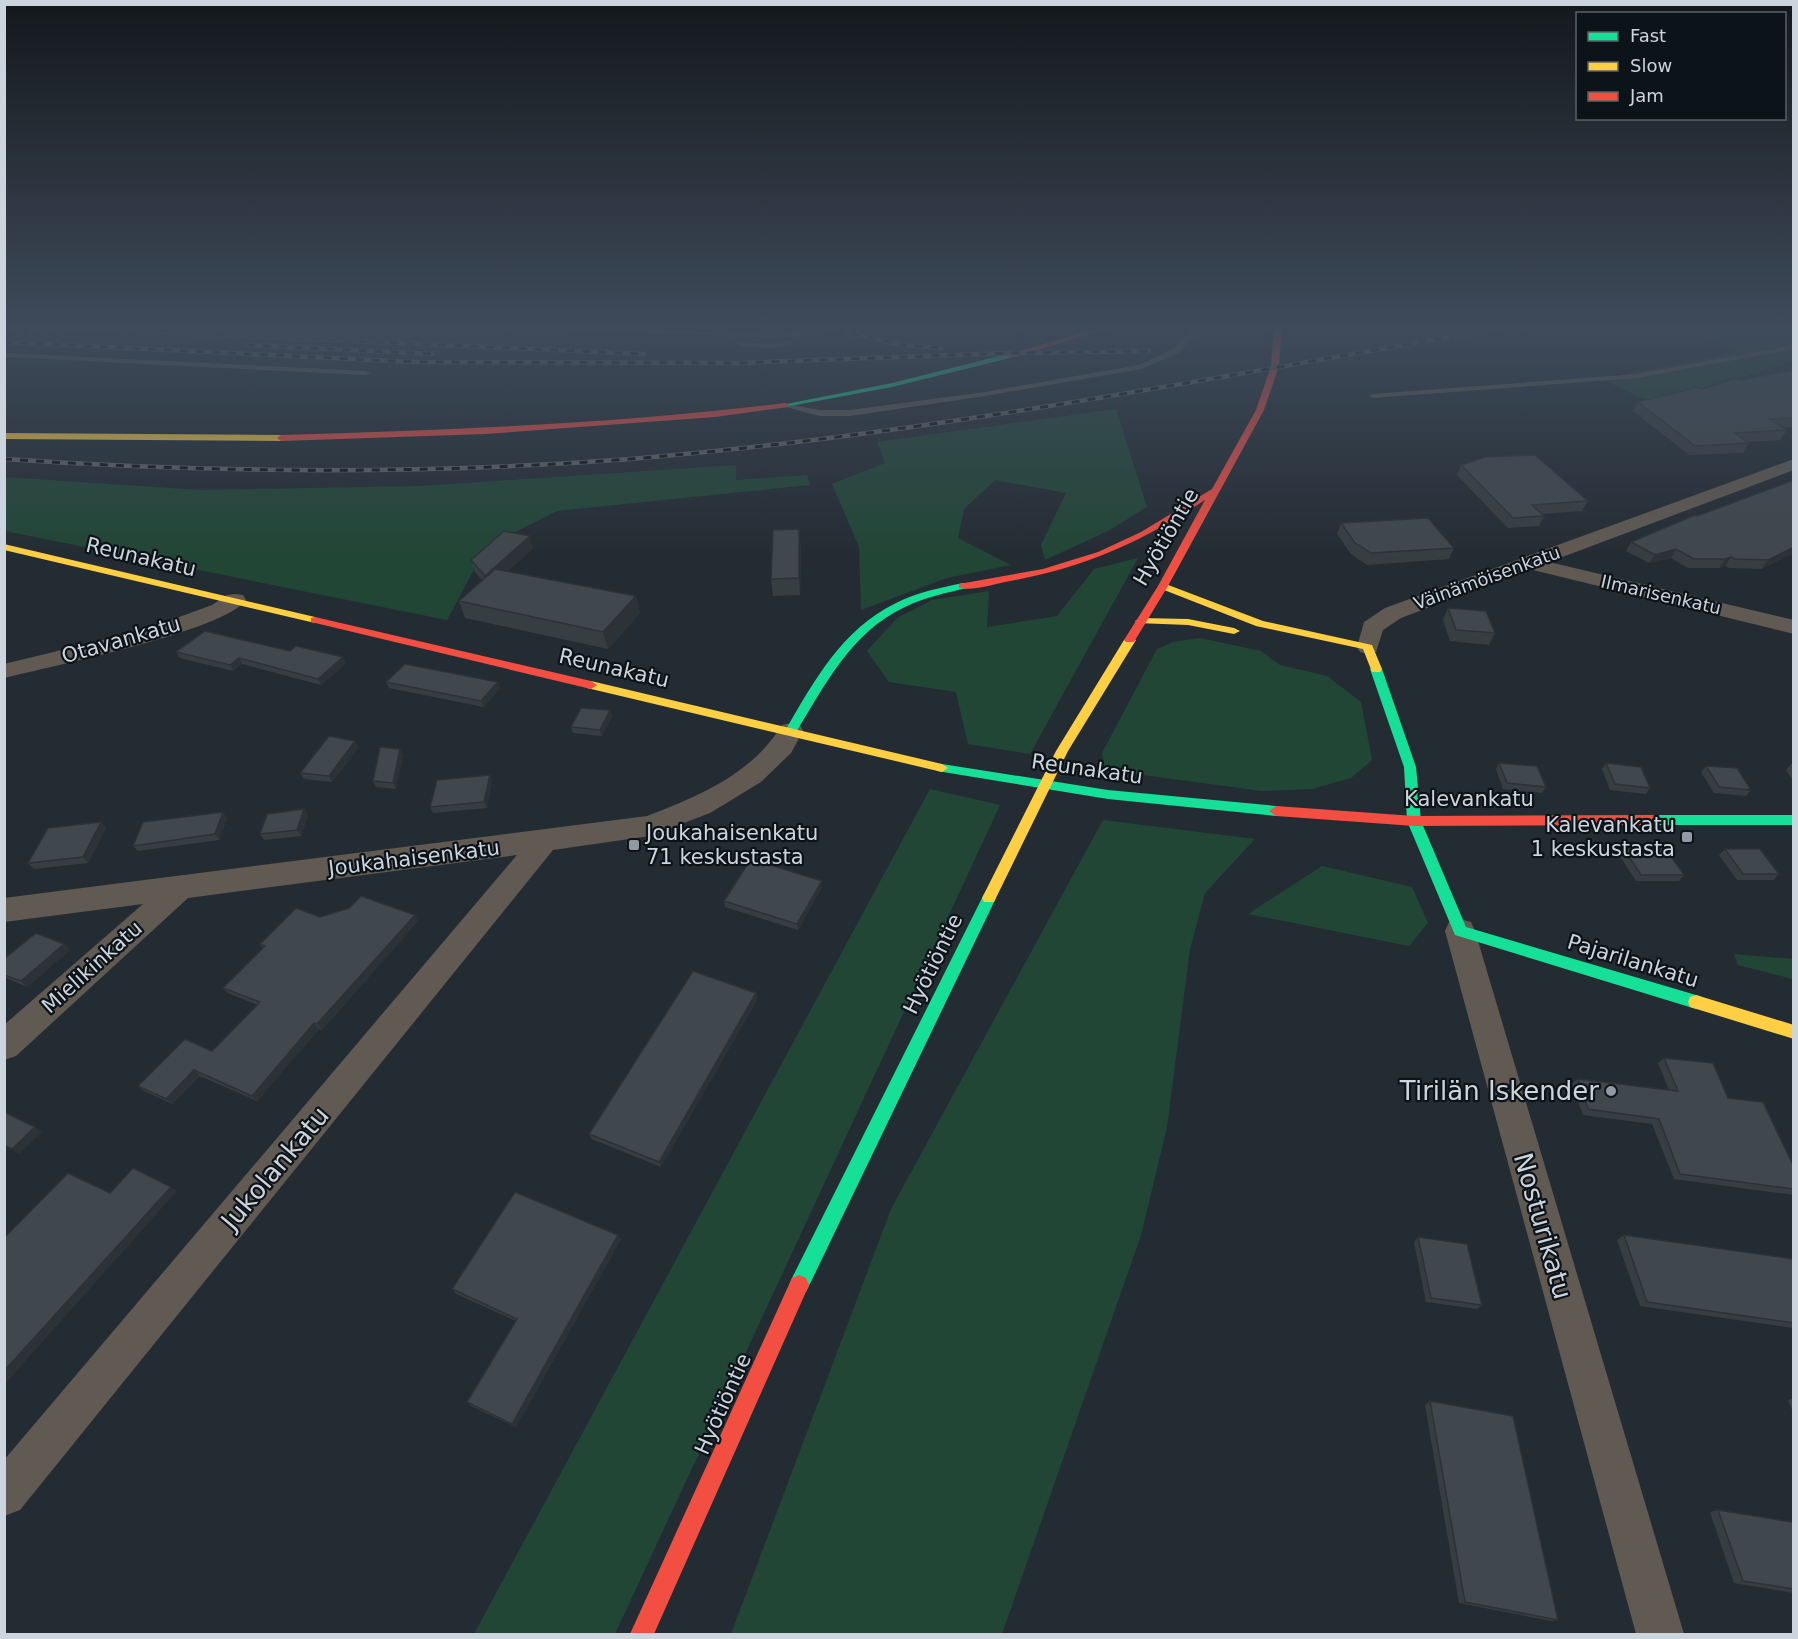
<svg xmlns="http://www.w3.org/2000/svg" width="1798" height="1639" font-family="'DejaVu Sans',sans-serif">
	<style>
		.green { fill: #224636 }
		.lines { fill: none; stroke-linecap: round; stroke-linejoin: round }
		.lane { fill: #615a52; fill-rule: evenodd }
		.street { fill: #615a52; fill-rule: evenodd }
		.fast { fill: #16e098; fill-rule: evenodd }
		.slow { fill: #ffcf43; fill-rule: evenodd }
		.jam { fill: #f24e42; fill-rule: evenodd }
		.rail-casing { stroke: #646363; stroke-width: 4.5 }
		.rail { stroke: #0d1419; stroke-width: 3; stroke-dasharray: 8; stroke-linecap: butt }
		.wall { fill: #373e42 }
		.shaded-wall { fill: #2d3236 }
		.building { fill: #40484d; stroke: #2d3236; stroke-width: 1.5 }
		.poi-dot { fill: #919aa2; stroke: #0d1419; stroke-width: 2 }
		.labels { text-anchor: middle; stroke-width: 4.5; stroke-linejoin: round; paint-order: stroke }
		.far-street-label { font-size: 18px; fill: #ccd5dd; stroke: #0d1419 }
		.street-label { font-size: 21px; fill: #ccd5dd; stroke: #0d1419 }
		.poi-label { font-size: 21px; fill: #ccd5dd; stroke: #0d1419; text-anchor: end }
		.near-poi-label { font-size: 26px; fill: #ccd5dd; stroke: #0d1419; text-anchor: end }
		.near-street-label { font-size: 26px; fill: #ccd5dd; stroke: #0d1419 }
	</style>
	<rect width="100%" height="100%" fill="#242c33"/>
	<!-- green -->
	<path class="green" d="M1713 326H1793V361L1656 405 1602 379 1737 352 1693 329Z
		M1116 409 1147 507 1110 530 1045 560 1041 545 1066 493 995 480 964 509 958 538 1011 565 947 578 861 610 859 547 832 484 885 463 877 442Z
		M736 465V480L807 475 810 485 557 511 486 547 447 620 5 531 4 477 200 490 420 486Z
		M1138 558 1030 754 968 744 956 692 889 682 867 651 897 618 932 600 989 591 987 627 1057 616 1094 569Z
		M1200 638 1261 651 1280 665 1327 676 1361 702 1372 760 1351 778 1312 789 1262 791 1105 770 1102 753 1157 649 1173 642Z
		M930 789 1000 805 615 1634H474Z
		M1103 820 1255 839 1205 893 1190 949 1167 1127 1141 1235 1002 1634H731L891 1209Z
		M1322 866 1412 887 1428 923 1409 946 1248 914Z
		M1734 954 1793 959V979L1738 965Z"/>
	<g class="lines">
		<!-- lane -->
		<path class="lane" d="M510 326H578L783 334 798 330 795 326H803L806 331 797 337 783 338 514 328Z
			M1194 326H1202L1179 353 1141 369 985 396 850 416H819L779 405 783 403 819 410H850L985 392 1139 365 1173 349Z
			M789 340 793 342 792 344 773 348 740 346 736 344 740 342 773 344Z
			M1794 345V349L1637 378 1373 398 1369 396 1373 394 1637 374Z
			M4 353 366 371 370 373 366 375 4 357Z"/>
		<!-- street -->
		<path class="street" d="M1794 459V470L1549 562 1794 620V634L1529 569 1401 618 1383 630 1376 652 1368 654 1360 652 1357 647 1364 622 1385 608Z
			M235 594 243 595 246 600C224 631 48 667 4 678V664L144 630 212 605 227 595Z
			M791 723 800 725 803 731 791 753 761 782 710 813 650 836 553 850 20 1510 4 1516V1460L517 855 188 898 16 1056 4 1060V1025L143 904 4 922V898L647 816C699 796 752 774 782 725Z
			M1460 919 1471 922 1475 931 1684 1634H1636L1445 931 1449 922Z"/>
		<!-- fast -->
		<path class="fast" d="M1007 354H1010V358L892 387 785 407 781 405 892 383Z
			M963 583 968 586 967 588C946 593 925 597 905 607 851 632 825 685 795 734H787L785 731C814 681 842 629 896 603 917 592 940 588 963 583Z
			M1376 665 1382 669 1416 767 1421 821 1466 927 1696 995 1702 997 1704 1002 1702 1007 1696 1009 1455 935 1407 821 1404 767 1370 669Z
			M942 764 1108 790 1276 806 1283 811 1276 816 1108 799 937 771 936 768Z
			M1653 815H1794V825H1653L1646 820Z
			M989 892 994 894 996 898 806 1292 799 1295 792 1292 789 1285 792 1278 984 894Z"/>
		<!-- slow -->
		<path class="slow" d="M4 433 281 435 285 438 281 441 4 439Z
			M4 544 315 617 320 620 315 623 4 550Z
			M1163 583 1263 621 1372 645 1382 669 1380 672H1372L1363 649 1256 626 1159 588 1158 586Z
			M1141 618 1188 619 1234 628 1240 631 1234 634 1188 625 1137 623 1135 621Z
			M1130 637 1136 640 1068 751 994 902H984L982 898 1056 751 1124 640Z
			M591 681 942 764 948 768 942 772 587 688 585 685 587 682Z
			M1696 995 1794 1025V1039L1690 1007 1688 1002 1690 997Z"/>
		<!-- jam -->
		<path class="jam" d="M1105 326H1118L1010 358 1003 356Z
			M1274 326H1282L1279 366 1264 410 1168 586 1134 642H1126L1124 640 1158 586 1205 500C1138 544 1084 568 1005 582 991 585 973 591 959 588V584L1043 569 1098 552 1141 532 1212 489 1256 410 1271 366Z
			M785 403 789 405 788 407 715 417 485 434 281 441 277 438 281 435C449 430 618 424 785 403Z
			M315 617 591 681 597 685 591 689 311 622V618Z
			M1276 806 1414 816 1653 815 1660 820 1653 825 1414 826 1276 816 1269 811Z
			M799 1275 806 1278 809 1285 654 1634H630L792 1278Z"/>
		<!-- rail casing -->
		<g class="rail-casing">
			<path id="rail" d="M23 326 644 354
				M821 326 902 345 941 348
				M4 329 31 332
				M4 342 415 362 738 363 1009 353 1149 351
				M247 345 433 354
				M4 459C213 473 421 475 630 459 926 435 1220 376 1513 326"/>
		</g>
		<!-- rail -->
		<use href="#rail" class="rail"/>
	</g>
	<!-- wall -->
	<path class="wall" d="M27 326H404L386 342Z
		M1794 370V427L1782 428 1787 430 1780 440 1747 442 1749 443 1743 453 1689 455 1633 411 1638 402Z
		M1461 465 1588 501 1582 511 1542 514 1544 516 1539 526 1508 528 1457 475Z
		M1794 480V553L1761 569 1729 568 1725 566 1719 568H1688L1671 558 1649 563 1626 551 1631 542Z
		M1341 523 1454 548 1449 559 1367 565 1351 554 1337 534Z
		M801 546 800 595 773 596 771 579Z
		M533 548 508 571 636 596 640 613 608 649 465 618 459 601 482 580 475 572 471 560Z
		M1448 608 1495 633 1489 645 1450 641 1443 620Z
		M290 651 346 663 321 685 242 664 233 671 180 658 176 652Z
		M386 682H498L500 688 484 707 389 688Z
		M610 710 612 716 602 736 573 733 571 727Z
		M359 747 332 782 304 779 300 773Z
		M400 749 403 755 396 789 376 787 373 781Z
		M1499 763 1546 787 1542 793 1503 789 1496 769Z
		M1606 763 1650 788 1646 794 1610 790 1602 769Z
		M1791 764H1794V782L1786 770Z
		M1706 766 1751 790 1746 796 1714 793 1701 772Z
		M492 781 487 808 433 813 430 807Z
		M308 815 301 836 264 840 260 834Z
		M227 818 219 840 138 851 133 846Z
		M101 822 106 828 88 863 34 869 28 863Z
		M1624 849 1684 875 1679 881H1636L1619 855Z
		M1725 849 1779 874 1773 880H1737L1719 855Z
		M822 881V887L798 930 725 907 724 901Z
		M320 917 418 921 322 1030 319 1029 257 1101 200 1076 172 1104 144 1091 138 1086 212 1051 257 1005 228 993 223 988 263 948 260 944Z
		M64 944 70 950 27 987 4 977V959Z
		M758 998 661 1167 592 1139 589 1134Z
		M1664 1058 1728 1098 1794 1167V1195L1674 1179 1652 1124 1583 1115 1572 1084 1578 1079 1669 1090 1658 1063Z
		M1624 1235 1794 1259V1328L1640 1306 1617 1240Z
		M1418 1237 1482 1305 1477 1309 1426 1302 1414 1242Z
		M621 1239 516 1427 471 1406 467 1402 516 1321 456 1294 452 1289Z
		M1794 1398V1415L1788 1400Z
		M1430 1401 1558 1620 1551 1621 1459 1603 1425 1405Z
		M1718 1510 1794 1526V1593L1734 1583 1710 1512Z"/>
	<!-- shaded-wall -->
	<path class="shaded-wall" d="M396 326H404L386 342 384 337Z
		M799 529 801 546 800 595 799 578Z
		M530 536 533 548 489 588 485 576Z
		M1794 547V553L1761 569 1768 560Z
		M1676 549 1671 558 1649 563 1655 555Z
		M1731 557 1725 566 1719 568 1725 559Z
		M636 596 640 613 608 649 603 632Z
		M343 657 346 663 321 685 318 679Z
		M239 658 242 664 233 671 230 665Z
		M498 682 500 688 484 707 481 701Z
		M610 710 612 716 602 736 600 730Z
		M355 741 359 747 332 782 329 776Z
		M400 749 403 755 396 789 393 783Z
		M490 775 492 781 487 808 484 802Z
		M304 809 308 815 301 836 297 830Z
		M223 812 227 818 219 840 215 834Z
		M101 822 106 828 88 863 83 857Z
		M822 881V887L798 930 797 924Z
		M415 915 418 921 322 1030 317 1024Z
		M64 944 70 950 27 987 21 981Z
		M756 993 758 998 661 1167 659 1162Z
		M314 1023 319 1029 257 1101 252 1096Z
		M194 1070 200 1076 172 1104 166 1099Z
		M35 1127 42 1132 19 1154 12 1149Z
		M171 1187 177 1191 4 1385V1371Z
		M618 1235 621 1239 516 1427 512 1424Z"/>
	<!-- building -->
	<path class="building" d="M138 326H396L384 337Z
		M1794 370V418L1769 419 1787 430 1735 433 1749 443 1695 446 1638 402 1698 387 1702 389 1736 378 1741 380Z
		M1535 455 1588 501 1532 505 1544 516 1513 518 1461 465 1485 457Z
		M1794 480V547L1768 560 1735 559 1731 557 1725 559H1694L1676 549 1655 555 1631 542 1695 515 1697 516Z
		M1428 518 1454 548 1371 553 1355 543 1341 523Z
		M799 529V578L771 579 773 530Z
		M504 531 530 536 485 576 471 560Z
		M495 569 636 596 603 632 459 601Z
		M1448 608 1486 611 1495 633 1456 630Z
		M205 631 290 651 296 646 343 657 318 679 239 658 230 665 176 652Z
		M405 664 498 682 481 701 386 682Z
		M581 708 610 710 600 730 571 727Z
		M329 736 355 741 329 776 300 773Z
		M380 747 400 749 393 783 373 781Z
		M1499 763 1537 766 1546 787 1507 783Z
		M1606 763 1641 767 1650 788 1615 784Z
		M1706 766 1737 768 1751 790 1719 787Z
		M490 775 484 802 430 807 437 780Z
		M304 809 297 830 260 834 267 814Z
		M223 812 215 834 133 846 143 822Z
		M101 822 83 857 28 863 48 828Z
		M1624 849H1666L1684 875H1641Z
		M1725 849H1760L1779 874H1743Z
		M751 859 822 881 797 924 724 901Z
		M361 896 415 915 317 1024 314 1023 252 1096 194 1070 166 1099 138 1086 185 1039 212 1051 260 1002 223 988 265 946 260 944 296 908 320 917 349 908Z
		M36 933 64 944 21 981 4 975V959Z
		M693 971 756 993 659 1162 589 1134Z
		M1664 1058 1713 1063 1728 1098 1763 1102 1794 1167V1189L1680 1174 1659 1119 1588 1109 1578 1079 1678 1091Z
		M4 1112 35 1127 12 1149 4 1145Z
		M133 1168 171 1187 4 1371V1238L68 1173 110 1193Z
		M515 1192 618 1235 512 1424 467 1402 517 1319 452 1289Z
		M1624 1235 1794 1259V1323L1647 1302Z
		M1418 1237 1467 1244 1482 1305 1431 1298Z
		M1430 1401 1513 1416 1558 1620 1465 1602Z
		M1718 1510 1792 1522 1794 1526V1589L1743 1581Z"/>
	<!-- sky -->
	<linearGradient id="sky" x2="0" y2="1"><stop stop-color="#14181c"/><stop offset="0.59" stop-color="#3f4b5b"/><stop offset="1" stop-color="#3f4b5b" stop-opacity="0"/></linearGradient>
	<rect width="1798" height="556" fill="url(#sky)"/>
	<!-- markers -->
	<g class="poi-dot">
		<rect x="1681" y="831" width="12" height="12" rx="3"/>
		<rect x="628" y="839" width="12" height="12" rx="3"/>
		<circle cx="1611" cy="1091" r="6"/>
	</g>
	<g class="labels">
		<!-- far-street labels -->
		<g class="far-street-label">
			<text transform="translate(1487 578) rotate(-20)" y="6">Väinämöisenkatu</text>
			<text transform="translate(1661 595) rotate(13)" y="6">Ilmarisenkatu</text>
		</g>
		<!-- street labels -->
		<g class="street-label">
			<text transform="translate(1166 537) rotate(-60)" y="7">Hyötiöntie</text>
			<text transform="translate(141 557) rotate(13)" y="7">Reunakatu</text>
			<text transform="translate(121 640) rotate(-16)" y="7">Otavankatu</text>
			<text transform="translate(614 668) rotate(13)" y="7">Reunakatu</text>
			<text transform="translate(1087 769) rotate(8)" y="7">Reunakatu</text>
			<text x="1469" y="806">Kalevankatu</text>
			<text transform="translate(414 858) rotate(-7)" y="7">Joukahaisenkatu</text>
			<text transform="translate(1633 961) rotate(17)" y="7">Pajarilankatu</text>
			<text transform="translate(933 964) rotate(-64)" y="7">Hyötiöntie</text>
			<text transform="translate(92 967) rotate(-42)" y="7">Mielikinkatu</text>
			<text transform="translate(723 1404) rotate(-66)" y="7">Hyötiöntie</text>
		</g>
		<!-- poi labels -->
		<g class="poi-label">
			<text x="1675" y="832">Kalevankatu<tspan x="1675" dy="24">1 keskustasta</tspan></text>
			<text x="646" y="840" text-anchor="start">Joukahaisenkatu<tspan x="646" dy="24">71 keskustasta</tspan></text>
		</g>
		<!-- near-poi labels -->
		<g class="near-poi-label">
			<text x="1599" y="1100">Tirilän Iskender</text>
		</g>
		<!-- near-street labels -->
		<g class="near-street-label">
			<text transform="translate(275 1168) rotate(-50)" y="9">Jukolankatu</text>
			<text transform="translate(1543 1226) rotate(74)" y="9">Nosturikatu</text>
		</g>
	</g>
	<!-- border -->
	<rect width="1798" height="1639" fill="none" stroke="#ccd5dd" stroke-width="12"/>
	<!-- legend -->
	<rect x="1576" y="12" width="210" height="108" fill="#0d1419" stroke="#596167" stroke-width="1.5"/>
	<rect x="1588" y="32" width="30" height="9" fill="#16e098" stroke="#596167" stroke-width="1.5"/>
	<text x="1630" y="42" font-size="18" fill="#ccd5dd">Fast</text>
	<rect x="1588" y="62" width="30" height="9" fill="#ffcf43" stroke="#596167" stroke-width="1.5"/>
	<text x="1630" y="72" font-size="18" fill="#ccd5dd">Slow</text>
	<rect x="1588" y="92" width="30" height="9" fill="#f24e42" stroke="#596167" stroke-width="1.5"/>
	<text x="1630" y="102" font-size="18" fill="#ccd5dd">Jam</text>
</svg>
